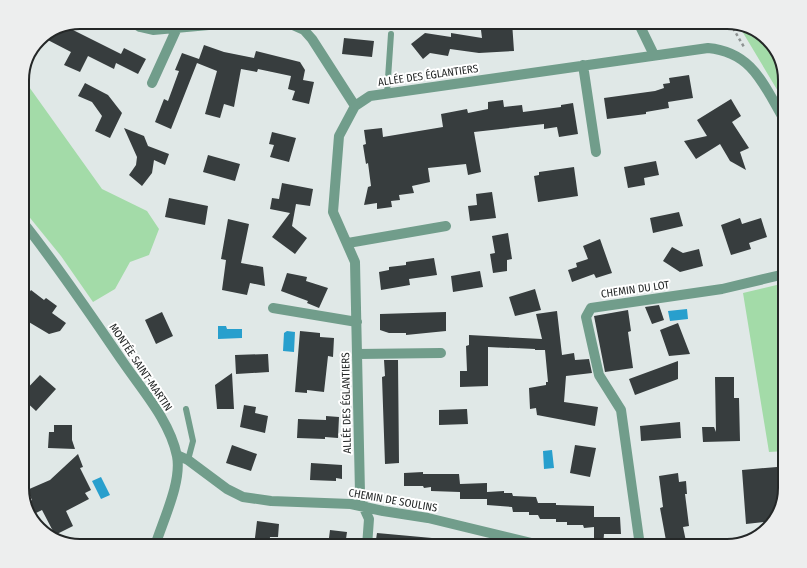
<svg xmlns="http://www.w3.org/2000/svg" width="807" height="568" font-family="'Fira Sans Condensed',sans-serif">
	<style>
		.green { fill: #a3dba8 }
		.water { fill: #289fcd }
		.building { fill: #373d3e }
		.lines { fill: none; stroke-linecap: round; stroke-linejoin: round }
		.path { stroke: #8d9292; stroke-width: 2.5; stroke-dasharray: 3 3; stroke-linecap: butt }
		.lane { stroke: #719d8b; stroke-width: 6 }
		.street { stroke: #719d8b; stroke-width: 10 }
		.labels { text-anchor: middle; stroke-width: 4; stroke-linejoin: round; paint-order: stroke }
		.street-label { font-size: 11px; fill: #242727; stroke: #fff }
		.rim { fill: none; stroke: #242727; stroke-width: 2 }
	</style>
	<rect width="100%" height="100%" fill="#e0e8e7"/>
	<!-- green -->
	<path class="green" d="M739 26C746 28 757 30 763 34 784 51 785 79 785 103Z
		M22 77 102 189 147 211 159 229 149 255 130 262 115 289 93 302 61 256 22 208Z
		M785 283V451L769 452 743 293Z"/>
	<!-- water -->
	<path class="water" d="M687 309 688 319 670 321 668 311Z
		M218 326H226L227 329H242V338L218 339Z
		M287 331 295 332 294 352 283 351 284 333Z
		M552 450 554 468 544 469 543 451Z
		M101 477 110 495 101 499 92 481Z"/>
	<!-- building -->
	<path class="building" d="M480 22H512L514 51 479 53 450 49 448 56 430 53 423 59 411 44 425 33 451 37V33L482 38Z
		M67 27 121 54 124 48 146 59 138 74 116 63 114 69 88 56 80 72 64 65 71 52 42 37Z
		M344 38 374 41 372 57 342 54Z
		M204 45 224 52 254 58 256 51 300 62 305 70 303 80 314 82 309 104 292 100 295 91 288 89 291 76 258 69 257 72 241 69 234 107 224 104 220 118 205 114 217 71 197 63 171 129 155 122 164 99 168 101 179 71 175 70 182 53 199 59Z
		M689 75 693 98 668 102 669 108 646 112V114L607 119 604 98 655 91 664 88 663 84 670 83 669 78Z
		M85 83 108 95 122 113 110 138 95 131 102 116 92 102 78 96Z
		M731 99 741 116 732 122 749 148 740 152 746 170 730 161 720 144 696 159 684 141 707 136 697 120Z
		M503 100 504 107 522 105 523 112 561 107V105L573 103 578 134 559 137 557 127 544 129V124L474 132 481 172 468 175 466 164 428 168 430 182 412 186 414 193 399 195 400 200 391 201 392 207 377 209V203L364 205 368 187 371 186 368 163 366 164 363 145 366 144 364 130 382 128 383 137 443 127 441 114 467 109 468 113 488 109V102Z
		M124 128 144 136 148 146 169 154 165 165 154 160 152 173 142 186 129 175 136 165 137 157Z
		M272 132 296 138 289 162 270 157 274 145 269 144Z
		M208 155 240 164 235 181 203 172Z
		M656 161 659 175 644 178 645 185 628 188 624 167Z
		M574 167 578 196 538 202 534 176 539 175V172Z
		M282 183 313 189 310 206 296 204 292 226 307 238 295 254 272 237 290 213 270 209 272 198 279 199Z
		M492 192 496 218 470 221 468 206 477 205 476 194Z
		M169 198 208 206 205 225 165 217Z
		M679 212 683 226 653 233 650 218Z
		M740 218 742 224 761 218 767 237 749 243 751 249 731 255 721 225Z
		M228 219 249 224 241 263 263 267 265 286 250 283 247 295 222 290 226 260 221 259Z
		M508 233 512 259 507 260V271L493 273 490 254 495 253 492 236Z
		M600 239 612 273 596 278 594 274 572 282 568 270 577 267 576 263 588 259 583 246Z
		M672 247 683 253 699 249 703 266 680 272 663 261Z
		M434 258 437 275 409 279 410 285 381 290 379 272 389 270V267L406 265V262Z
		M480 271 483 287 453 292 451 276Z
		M287 273 307 277 306 281 328 288 319 308 307 303 308 301 281 291Z
		M535 289 541 310 515 316 509 297Z
		M31 290 44 300 46 298 57 306 52 313 66 323 60 331 49 334 22 318V303Z
		M659 305 664 320 652 324 645 307Z
		M628 310 631 331 628 332 633 368 605 372 594 316Z
		M557 311 562 355 574 353 575 360 589 359 592 373 566 376 564 402 598 407 595 426 537 415 536 408 530 409 529 388 546 385V382H548L545 350H535V347V349L488 347V386L460 387V371H467L466 346 469 345V335L542 339 536 314Z
		M162 312 173 336 156 344 145 320Z
		M446 312V331L406 335V333H389L380 330V314Z
		M678 323 690 354 669 356 660 330Z
		M300 331 320 333V337L334 338 333 357 328 356 324 392 307 390V393L295 392Z
		M268 354 269 372 236 374 235 355Z
		M384 360H398L399 463 385 464 382 377 385 376Z
		M678 361V379L635 395 629 379Z
		M232 373 234 409H217L215 385Z
		M40 375 56 389 36 411 22 398V394Z
		M715 377H734V398H739L740 441 703 442 702 427H714L716 432Z
		M244 405 256 407 255 413 268 416 265 433 240 427Z
		M467 409 468 424 439 425V410Z
		M326 416 339 417 338 438 325 437V439L297 438 298 419 326 420Z
		M680 422 681 438 641 441 640 426Z
		M54 425H72V440L75 449 48 448 49 432H54Z
		M232 445 257 454 251 471 226 463Z
		M575 445 596 448 590 477 570 473Z
		M78 454 83 467 80 468 91 490 85 493 89 499 66 511 73 526 55 535 42 510 30 516 28 514 25 504 32 500 27 490 50 480Z
		M311 463 342 465V479L336 478V481L310 480Z
		M777 467 780 504 774 521 746 524 742 470Z
		M423 472V474H459L460 484 487 483V499H460V492L431 491V487L424 488 423 486H404V473Z
		M678 473 679 482 686 481 687 494H685L689 526 683 527 687 546H667L660 508 663 507 659 476Z
		M504 491V493H512L513 496 536 497 538 503H556V505L594 506V517H620L621 534H604L603 546H594V527L584 528 583 525H567V522H556V519H540L538 515H529V512H513L512 507 487 505V492Z
		M257 521 279 524 278 537H270L269 546H254Z
		M330 530 347 532 345 546H328Z
		M377 533 432 538 433 546H375Z"/>
	<g class="lines">
		<!-- path -->
		<path class="path" d="M730 23 744 47"/>
		<!-- lane -->
		<path class="lane" d="M387 93 391 34
			M186 409 193 441 188 460"/>
		<!-- street -->
		<path class="street" d="M132 22 140 27 153 30 242 22
			M286 22 304 30 312 39 355 106
			M638 22 654 55
			M583 65 596 152
			M152 83 177 28
			M22 221C58 266 90 314 123 362 142 390 170 421 177 456 182 482 163 520 155 546
			M348 243 446 226
			M273 308 357 322
			M358 354 441 353
			M177 455 188 460 227 489 243 497 271 501 351 504 383 511 428 518 544 546
			M367 546 369 519 364 508 360 493 355 262 333 212 339 136 355 106 370 96 708 48C753 52 764 86 785 121
			M640 546 621 410 599 375 586 317 591 308 722 289 785 274"/>
	</g>
	<g class="labels">
		<!-- street labels -->
		<g class="street-label">
			<text transform="translate(428 75) rotate(-8)" y="4">ALLÉE DES ÉGLANTIERS</text>
			<text transform="translate(635 289) rotate(-8)" y="4">CHEMIN DU LOT</text>
			<text transform="translate(141 367) rotate(56)" y="4">MONTÉE SAINT-MARTIN</text>
			<text transform="translate(346 403) rotate(-91)" y="4">ALLÉE DES ÉGLANTIERS</text>
			<text transform="translate(393 500) rotate(10)" y="4">CHEMIN DE SOULINS</text>
		</g>
	</g>
	<!-- crop -->
	<path d="M0 0H807V568H0ZM80 29H727A51 51 0 0 1 778 80V488A51 51 0 0 1 727 539H80A51 51 0 0 1 29 488V80A51 51 0 0 1 80 29Z" fill="#edeeee" fill-rule="evenodd"/>
	<path class="rim" d="M80 29H727A51 51 0 0 1 778 80V488A51 51 0 0 1 727 539H80A51 51 0 0 1 29 488V80A51 51 0 0 1 80 29Z"/>
</svg>
